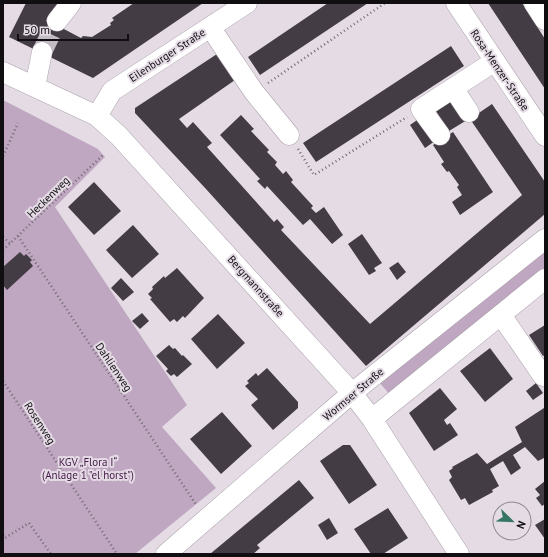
<svg xmlns="http://www.w3.org/2000/svg" width="548" height="557" font-family="'PT Sans',sans-serif">
	<style>
		.green { fill: #bfa6c1 }
		.building { fill: #443c44 }
		.lines { fill: none; stroke-linecap: round; stroke-linejoin: round }
		.minor-tunnel { stroke: #c4bcc5; stroke-width: 20; stroke-dasharray: 20 10; stroke-linecap: butt }
		.minor-casing { stroke: #aba2ab; stroke-width: 21 }
		.path { stroke: #716b72; stroke-width: 2.5; stroke-dasharray: 1 3; stroke-linecap: butt }
		.minor { stroke: #fff; stroke-width: 20 }
		.labels { text-anchor: middle; stroke-width: 4; stroke-linejoin: round; paint-order: stroke }
		.street-label { font-size: 11px; fill: #110e12; stroke: #e4dbe5 }
		.park-label { font-size: 11px; fill: #431947; stroke: #e4dbe5 }
	</style>
	<rect width="100%" height="100%" fill="#e4dbe5"/>
	<!-- green -->
	<path class="green" d="M3 100 98 149 105 157 55 207 187 405 162 427 216 488 135 554H3Z
		M545 246V272L392 397 379 382Z"/>
	<!-- building -->
	<path class="building" d="M26 3H63L60 27 81 38 83 36 92 37 111 25 110 23 114 20 112 18 134 3 137 4 203 3 93 78 9 37Z
		M328 3H368L260 75 248 57Z
		M488 3H522L545 39V89Z
		M451 46 464 66 316 162 303 143Z
		M217 54 235 80 179 119 187 128 193 122 212 143 207 147 274 222 277 219 284 227 281 230 370 324 522 195 470 119 492 104 545 182V214L366 366 206 189 135 113V108Z
		M451 97 467 120 449 131 434 108Z
		M241 115 254 129 251 131 269 150 267 152 277 162 275 165 283 174 286 171 293 180 291 182 313 206 311 208 316 213 324 207 343 235 332 244 310 219 303 225 267 186 265 189 257 181 260 179 220 135Z
		M420 118 435 141 425 148 410 125Z
		M453 132 493 192 460 215 452 202 462 195 457 187 459 185 449 171 447 172 441 164 444 162 433 145Z
		M94 182 121 211 94 235 68 207Z
		M133 225 159 254 132 278 106 250Z
		M362 234 382 263 374 268 376 271 369 275 348 244Z
		M20 252 24 256 26 254 32 260 30 262 33 266 7 290 3 285V267Z
		M398 262 406 272 397 280 389 268Z
		M177 268 204 298 185 318 183 316 177 322 174 319 170 322 150 299 152 298 148 294 153 289 152 287 164 276 165 278Z
		M121 278 134 292 123 301 111 288Z
		M142 313 149 321 140 329 132 321Z
		M218 314 245 343 217 369 191 339Z
		M545 325V355L543 356 529 335Z
		M169 345 173 349 175 348 182 356 183 355 192 364 177 377 174 374 171 376 166 371 168 369 156 356Z
		M490 348 513 379 485 402 460 371Z
		M267 368 298 402V408L273 430 251 405 258 399 245 386 249 383 247 381 256 373 258 376Z
		M536 383 543 393 533 400 526 391Z
		M440 388 457 409 444 420 447 425 450 423 458 435 434 451 409 413Z
		M544 408 545 460 544 458 538 461 525 447 513 455 521 468 511 475 503 461 490 469 499 486 492 490 493 492 469 505 465 498 461 500 449 480 452 477 449 471 453 468 452 467 477 453 487 464 522 442 515 427Z
		M222 412 252 446 221 474 190 439Z
		M343 445H350L377 485 349 504 320 461Z
		M299 480 314 498 257 545 260 548 253 554H210Z
		M545 481V504L542 506 536 498 540 495 535 489Z
		M388 508 408 538 383 554H371L354 529Z
		M329 518 338 533 327 540 318 525Z
		M545 519V539L535 525Z"/>
	<g class="lines">
		<!-- minor-tunnel -->
		<path class="minor-tunnel" d="M42 52 57 21"/>
		<!-- minor casing -->
		<g class="minor-casing">
			<path id="minor" d="M456 3 545 136
				M534 3 545 20
				M57 21 71 3
				M210 27 254 92 289 135
				M3 72 97 116 119 136 352 393 372 419 459 554
				M35 87 42 52
				M453 88 469 112
				M97 116 112 91 247 3
				M440 135 421 109 495 61
				M501 315 543 376
				M372 419 545 279
				M166 554 352 393 545 239"/>
		</g>
		<!-- path -->
		<path class="path" d="M268 83 385 3
			M298 149 314 175 407 117
			M3 156 18 123
			M18 236 197 506
			M3 237 10 243
			M3 250 103 155
			M3 381 117 554
			M3 535 5 538 29 523 51 554"/>
		<!-- minor -->
		<use href="#minor" class="minor"/>
	</g>
	<g class="labels">
		<!-- street labels -->
		<g class="street-label">
			<text transform="translate(167 55) rotate(-33)" y="4">Eilenburger Straße</text>
			<text transform="translate(500 70) rotate(56)" y="4">Rosa-Menzer-Straße</text>
			<text transform="translate(48 197) rotate(-44)" y="4">Heckenweg</text>
			<text transform="translate(256 286) rotate(48)" y="4">Bergmannstraße</text>
			<text transform="translate(114 367) rotate(56)" y="4">Dahlienweg</text>
			<text transform="translate(353 394) rotate(-40)" y="4">Wormser Straße</text>
			<text transform="translate(40 423) rotate(57)" y="4">Rosenweg</text>
		</g>
		<!-- park labels -->
		<g class="park-label">
			<text x="88" y="466">KGV „Flora I“<tspan x="88" dy="13">(Anlage 1 "el horst")</tspan></text>
		</g>
	</g>
	<!-- border -->
	<rect width="548" height="557" fill="none" stroke="#110e12" stroke-width="8"/>
	<!-- north arrow -->
	<g transform="translate(512 521) rotate(113)"><circle r="19" fill="#e4dbe5" stroke="#908991"/>
	<path d="M0-3L7 15L0 10L-7 15Z" fill="#367564"/>
	<text y="-6" font-size="11" font-weight="bold" text-anchor="middle" fill="#110e12">N</text>
	</g>
	<!-- scale -->
	<path d="M18 34v6h110v-6" fill="none" stroke="#110e12" stroke-width="2"/>
	<text x="24" y="34" font-size="12" fill="#110e12" stroke="#e4dbe5" stroke-width="3" paint-order="stroke">50 m</text>
</svg>
